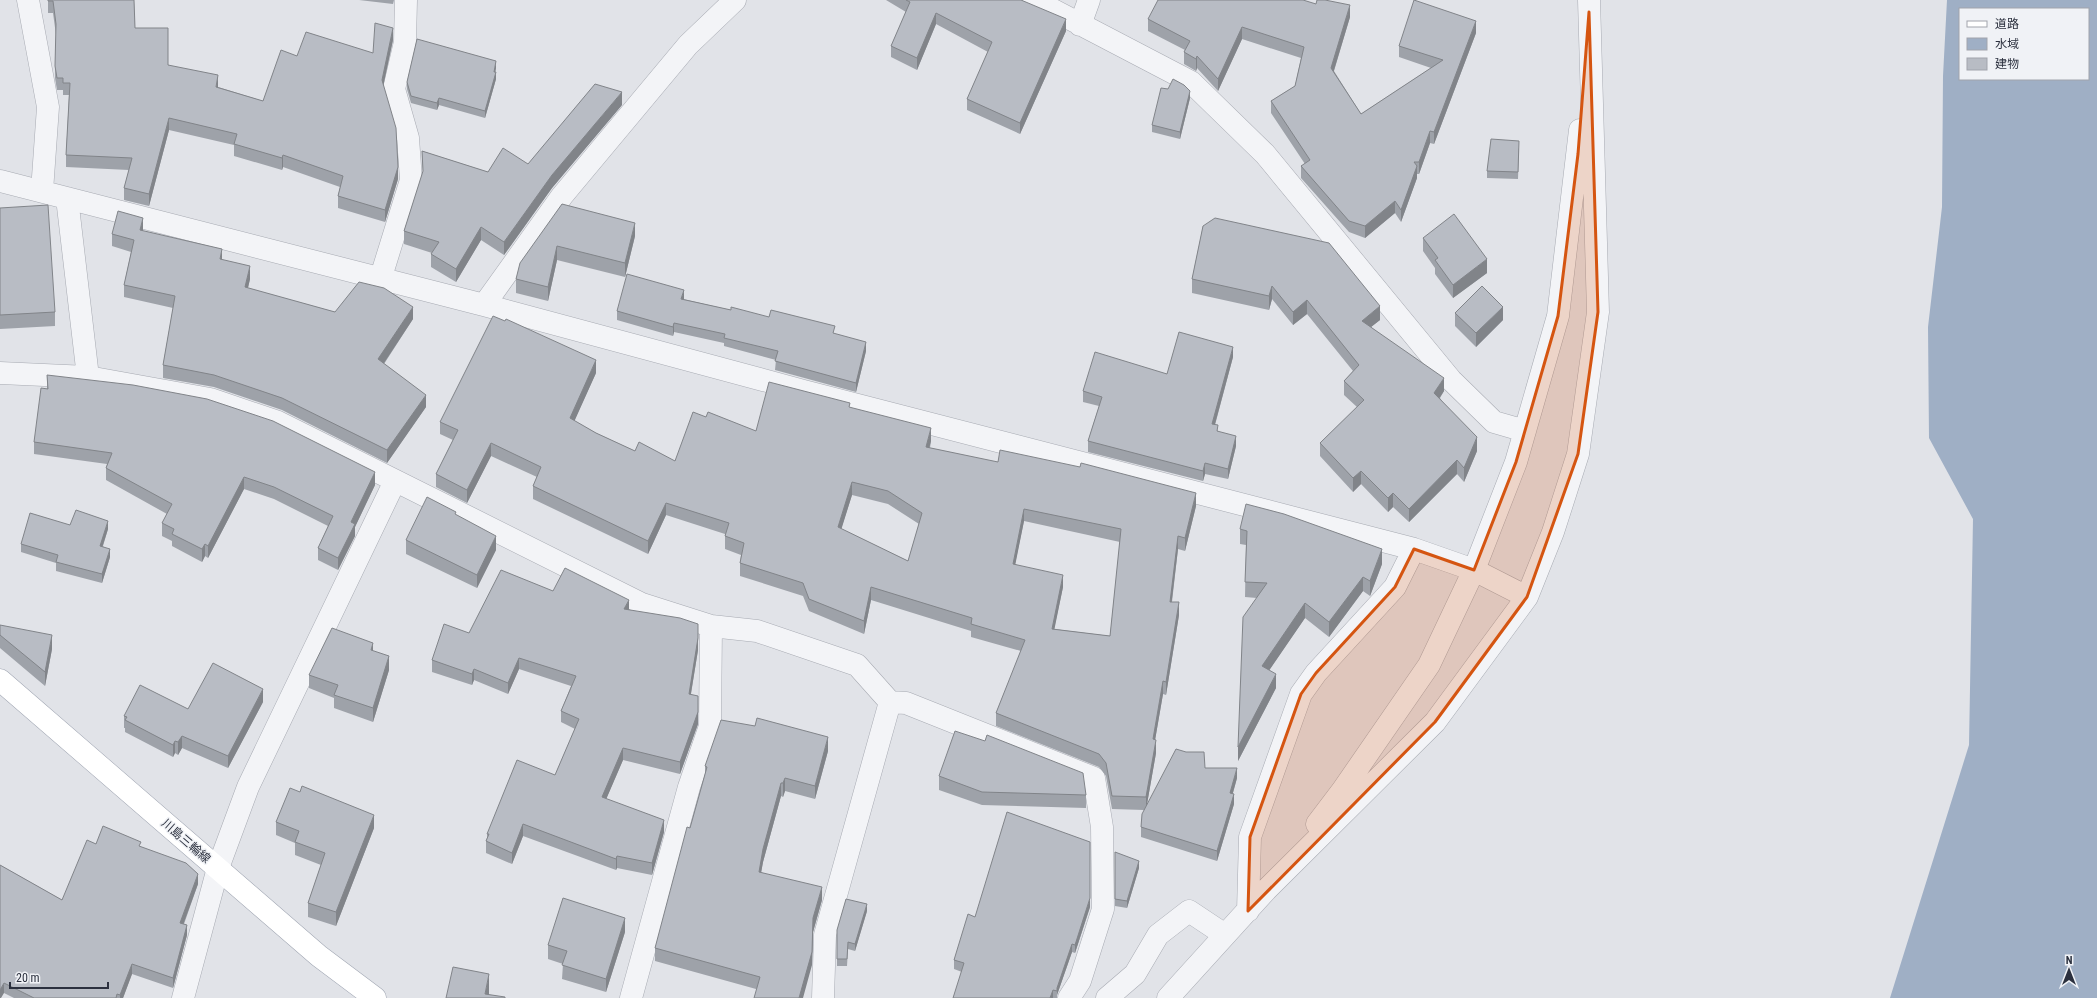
<svg xmlns="http://www.w3.org/2000/svg" width="2097" height="998" font-family="'Roboto Condensed','Noto Sans JP',sans-serif">
	<style>
		.water { fill: #9fafc5; fill-rule: evenodd }
		.lines { fill: none; stroke-linecap: round; stroke-linejoin: round }
		.minor-casing { stroke: #a7aab2; stroke-width: 23 }
		.major-casing { stroke: #a1a7b3; stroke-width: 23 }
		.minor { stroke: #f3f4f7; stroke-width: 22 }
		.major { stroke: #fff; stroke-width: 22 }
		.wall { fill: #9ea2a9; fill-rule: evenodd }
		.shaded-wall { fill: #818489 }
		.building { fill: #b8bcc4; stroke: #818489; fill-rule: evenodd }
		.marked { fill: #d55511; fill-opacity: 0.2; stroke: #d55511; stroke-width: 3; stroke-linejoin: round }
		.labels { text-anchor: middle; stroke-width: 3; stroke-linejoin: round; paint-order: stroke }
		.street-label { font-size: 12px; fill: #2b303e; stroke: #f0f2f6 }
	</style>
	<rect width="100%" height="100%" fill="#e1e3e8"/>
	<!-- water -->
	<path class="water" d="M1947 0H2097V998H1890L1969 745 1973 519 1929 438 1928 327 1942 207 1943 76ZM1960 9H2088V79H1960Z"/>
	<g class="lines">
		<!-- minor casing -->
		<g class="minor-casing">
			<path id="minor" d="M28 0 48 107 42 191
				M1034 0 1191 82 1265 154 1451 380 1494 422 1525 431
				M1080 25 1089 0
				M0 181 484 305 804 391 1414 549 1474 570 1527 597
				M67 198 88 377
				M380 280 411 180 408 138 394 89 405 42 406 0
				M484 305 562 196 688 45 735 0
				M0 373 88 377 210 399 278 422 642 604 711 626 757 631 857 665 890 702 906 703 1094 778 1102 827 1103 909 1080 981 1069 998
				M1317 824 1342 791 1429 665 1474 570 1516 462 1558 316 1580 130
				M1248 911 1250 837 1301 694 1316 673 1395 587 1414 549
				M183 998 218 868 248 787 395 481
				M631 998 689 787 710 726 711 626
				M823 998 825 935 890 702
				M1107 998 1135 974 1158 935 1189 911 1225 935
				M1168 998 1266 890 1435 722 1527 597 1553 532 1578 454 1598 312 1589 0"/>
		</g>
		<!-- major casing -->
		<g class="major-casing">
			<path id="major" d="M0 680 319 956 375 998"/>
		</g>
		<!-- minor -->
		<use href="#minor" class="minor"/>
		<!-- major -->
		<use href="#major" class="major"/>
	</g>
	<!-- wall -->
	<path class="wall" d="M48 0H134L135 28 168 65 218 87 263 101 297 56 373 53 393 40 383 85 398 179 385 222 338 208V196L340 187 283 167 282 170 234 156V145L169 130 149 206 124 200V188L129 170 66 167V155L69 95H63V90H57L55 78 56 35 53 13H48Z
		M359 0H394L393 4Z
		M886 0H1021L1066 31 1020 134 967 110V99L988 52 936 24 917 70 891 57V46L906 12Z
		M1350 17 1334 71 1361 114 1431 68 1399 57V46L1476 33 1434 144 1430 143 1419 174H1417V178L1401 222 1395 213 1365 238 1349 232 1301 178V166L1305 164 1271 113V101L1295 86 1301 58 1242 39 1218 91 1197 68 1196 71 1184 64V52L1185 50 1148 31V19Z
		M496 68 495 72 496 79 485 118 439 105 437 110 411 103 407 89V82Z
		M1168 89 1190 98 1180 139 1152 132V125Z
		M622 105 552 188 504 255 481 240 456 282 431 267V254L432 253 404 244V231L423 172 422 151 488 172 528 164Z
		M1519 148 1518 179 1487 178V171Z
		M562 204 635 236 625 277 557 260 548 301 516 293V279Z
		M0 208 55 312V326L0 329Z
		M1203 226 1380 320 1371 327 1444 391 1440 398 1477 451 1464 482 1457 474 1409 522 1393 507 1388 512 1361 484 1353 492 1320 456V443L1357 407 1344 395V381L1353 371 1307 314 1293 325 1272 299 1269 310 1192 293V279Z
		M143 231 222 260 250 279 248 288 335 312 413 319 384 364 426 407 387 463 282 410 214 387 163 378V365L173 308 124 297V285L131 252 112 246V234Z
		M1423 238 1487 273 1453 298 1435 274V268L1423 251Z
		M683 299 835 334 866 351 856 392 775 370 776 360 724 346V343L674 332 673 336 617 320V311Z
		M1455 313 1503 320 1476 347 1455 326Z
		M1233 357 1215 425 1218 432 1236 446 1228 479 1205 474 1203 481 1088 452V441L1099 406 1083 402V391L1167 374Z
		M596 373 574 421 596 433 635 451 675 461 706 417 756 431 850 408 931 441 930 448 1196 506 1185 551 1178 549 1172 602 1179 615 1166 695 1163 694 1155 740 1156 753 1147 804 1205 768 1237 778 1233 793 1234 804 1217 861 1141 837V827L1144 810 1112 809 1106 776 1099 767 996 726V713L1021 651 971 637V631L871 600 864 634 809 611 803 596 740 576V563L741 555 725 549V534L666 515 648 554 533 499V486L537 477 491 456 467 503 436 487V474L453 440 440 434V422ZM852 495 888 504 919 524 908 561 841 529ZM1024 521 1120 542 1110 636 1054 629 1063 587 1015 564Z
		M47 375 375 485 355 527V536L338 570 318 560V548L328 526 274 499 244 489 208 558 205 556 202 562 172 546V541L162 536V523L167 514 106 480V468L107 464 34 454V442L47 388Z
		M456 515 496 550 477 588 406 554V540Z
		M70 525 108 529 103 546 110 557 102 583 56 571V563L21 552V544Z
		M1240 529 1382 564 1370 596 1363 591 1329 637 1305 618 1269 670 1276 688 1238 761 1257 598 1245 597 1246 545 1240 544Z
		M553 591 629 609 698 650 691 694 698 724 680 774 623 760 606 799 664 832 652 875 617 868 616 870 523 836 512 864 486 853V841L487 838V834L555 775 575 729 561 722V711L571 686 519 669 508 694 474 680 472 685 432 672V660L469 633Z
		M0 625 52 649 45 686 0 648Z
		M373 651 389 670 373 722 334 708V698L309 688V675Z
		M263 702 228 768 182 748 178 755 175 753 173 757 125 732V728H124V716Z
		M828 751 815 799 785 791 783 797 781 796 763 862 761 872 822 900 813 932 812 965 756 989 655 961V948L690 828 705 774V766Z
		M939 776 1086 795V808L982 805 939 790Z
		M276 822 374 828 336 926 308 917V903L321 865 295 855V843L276 835Z
		M141 847 198 884 184 924 187 935 173 988 132 974 123 998H14L4 993 0 865 62 900Z
		M1115 852 1139 868 1127 908 1115 906Z
		M1090 907 1075 953 1072 952 1057 995V998H953L962 972 954 969V960L975 917Z
		M867 911 855 951 848 949 847 966H837V930Z
		M625 932 606 992 562 979 563 964 548 959V945Z"/>
	<!-- shaded-wall -->
	<path class="shaded-wall" d="M1350 5V17L1331 80V68Z
		M936 13V24L917 70V58Z
		M1066 19V31L1020 134V123Z
		M1476 21V33L1434 144V132Z
		M1242 27V39L1218 91V79Z
		M393 28V40L382 92V80Z
		M1197 56V68L1196 71V59Z
		M496 61V68L494 79V72Z
		M496 72V79L485 118V111Z
		M218 75V88L216 87Z
		M1190 91V98L1180 139V132Z
		M622 92V105L552 188 504 255V242L552 175Z
		M439 98V105L437 110V103Z
		M169 118V130L149 206V194Z
		M1430 131V143L1419 174V162Z
		M283 155V167L282 170V158Z
		M1417 166V178L1401 222V210Z
		M398 167V179L385 222V210Z
		M1395 201V213L1365 238V226Z
		M143 218V231L140 243V230Z
		M635 223V236L625 277V263Z
		M481 227V240L456 282V269Z
		M557 246V260L548 301V287Z
		M222 249V262L220 259Z
		M1487 259V273L1453 298V285Z
		M250 266V279L245 300V287Z
		M1272 286V299L1269 310V296Z
		M684 290V299L681 308V299Z
		M1307 300V314L1293 325V312Z
		M1380 306V320L1362 334V321Z
		M413 307V319L378 372V359Z
		M1503 307V320L1476 347V333Z
		M674 323V332L673 336V327Z
		M866 342V351L856 392V383Z
		M1233 347V357L1212 435V424Z
		M596 360V373L570 431V418Z
		M1444 378V391L1434 406V393Z
		M426 395V407L387 463V450Z
		M931 428V441L926 460V447Z
		M1236 436V446L1228 479V469Z
		M1477 437V451L1464 482V468Z
		M491 443V456L467 503V490Z
		M1457 460V474L1409 522V509Z
		M1205 463V474L1203 481V471Z
		M1361 471V484L1353 492V478Z
		M375 472V485L355 527V536L338 570V558L351 522Z
		M244 477V489L208 558V546Z
		M852 482V495L838 540V527Z
		M1196 493V506L1185 551V538Z
		M1393 493V507L1388 512V498Z
		M666 503V515L648 554V541Z
		M1024 509V521L1013 576V564Z
		M108 521V529L100 554V546Z
		M496 536V550L477 588V575Z
		M1178 536V549L1170 615V602Z
		M205 544V556L202 562V549Z
		M110 549V557L102 583V574Z
		M1382 549V564L1370 596V581Z
		M1063 575V587L1052 641V629Z
		M1363 577V591L1329 637V622Z
		M871 587V600L864 634V621Z
		M629 600V611L624 609Z
		M1179 602V615L1166 695V682Z
		M1305 603V618L1262 681V666Z
		M698 624V650L689 705V694Z
		M52 635V649L45 686V672Z
		M373 643V657L371 650Z
		M389 656V670L373 722V708Z
		M519 658V669L508 694V683Z
		M474 669V680L472 685V674Z
		M1276 674V688L1238 761V747Z
		M1163 681V694L1153 752V739Z
		M263 689V702L228 768V756Z
		M698 696V724L680 774V762Z
		M182 736V748L178 755V742Z
		M828 737V751L815 799V786Z
		M1156 740V753L1146 810V797Z
		M175 741V753L173 757V745Z
		M623 748V760L602 809V797Z
		M1237 768V778L1230 803V793Z
		M785 778V791L783 797V783Z
		M781 783V796L763 862 759 885V872L763 849Z
		M1234 794V804L1217 861V851Z
		M374 815V828L336 926V912Z
		M664 820V832L652 875V863Z
		M523 824V836L512 864V853Z
		M617 856V868L616 870V859Z
		M1139 861V868L1127 908V901Z
		M198 874V884L180 933V923Z
		M822 887V900L813 932 812 965 803 998H799L813 918Z
		M1090 898V907L1075 953V945Z
		M867 904V911L855 951V944Z
		M625 918V932L606 992V979Z
		M187 925V935L173 988V978Z
		M1072 944V952L1057 995V988Z
		M132 964V974L123 998H120V995Z
		M489 974V994L488 998 485 994Z
		M4 983V993L1 998H0V990Z
		M1053 990V998H1050Z"/>
	<!-- building -->
	<path class="building" d="M48 0H134L135 28H168V65L218 75 216 87 263 101 281 50 297 56 306 32 373 53 375 23 393 28 382 80 396 128 398 167 385 210 338 196 343 176 283 155 282 158 234 144 237 134 169 118 149 194 124 188 132 158 66 155 70 83H63V78H57L55 66 56 24 53 1H48Z
		M906 0H1021L1066 19 1020 123 967 99 992 42 936 13 917 58 891 46 910 2Z
		M1158 0H1303L1316 4 1317 0H1325L1350 5 1331 68 1361 114 1443 60 1399 46 1414 0 1476 21 1434 132 1430 131 1419 162H1414L1417 166 1401 210 1395 201 1365 226 1349 221 1301 166 1310 160 1271 101 1295 86 1304 47 1242 27 1218 79 1197 56 1196 59 1184 52 1190 41 1148 19Z
		M417 39 496 61 494 72H496L485 111 439 98 437 103 411 96 407 82Z
		M1173 79 1184 85 1190 91 1180 132 1152 125 1161 88 1168 89Z
		M595 84 622 92 552 175 504 242 481 227 456 269 431 254 439 242 404 231 423 171 422 151 488 172 503 148 528 164Z
		M1491 139 1519 141 1518 172 1487 171Z
		M562 204 635 223 625 263 557 246 548 287 516 279 520 263Z
		M48 205 55 312 0 315V208Z
		M118 211 143 218 140 230 222 249 220 259 250 266 245 287 335 312 359 282 384 288 413 307 378 359 426 395 387 450 282 398 214 375 163 365 175 296 124 285 134 240 112 234Z
		M1454 214 1487 259 1453 285 1435 260 1438 258 1423 238Z
		M1215 218 1329 243 1380 306 1362 321 1444 378 1434 393 1477 437 1464 468 1457 460 1409 509 1393 493 1388 498 1361 471 1353 478 1320 443 1364 400 1344 381 1359 365 1307 300 1293 312 1272 286 1269 296 1192 279 1203 226Z
		M627 274 684 290 681 299 731 310V307L769 317 771 310 835 326 833 333 866 342 856 383 775 361 778 351 724 338 725 334 674 323 673 327 617 311Z
		M1482 286 1503 307 1476 333 1455 313Z
		M493 316 505 321 506 319 596 360 570 418 596 433 635 451 639 442 675 461 693 412 706 417 708 412 756 431 769 382 850 403 849 407 931 428 926 447 998 462 1000 450 1080 467 1081 463 1196 493 1185 538 1178 536 1170 602H1179L1166 682 1163 681 1153 739 1156 740 1146 797 1112 796 1106 763 1099 754 996 713 1025 640 971 624 972 618 871 587 864 621 809 599 803 583 740 563 744 543 725 536 729 523 666 503 648 541 533 486 541 467 491 443 467 490 436 474 458 430 440 422ZM852 482 888 491 922 513 908 561 838 527ZM1024 509 1121 529 1110 636 1052 629 1063 575 1013 564Z
		M1179 332 1233 347 1212 424 1218 425 1217 431 1236 436 1228 469 1205 463 1203 471 1088 441 1102 397 1083 391 1095 352 1167 374Z
		M47 375 133 385 207 399 273 421 375 472 351 522 355 524 338 558 318 548 333 516 274 487 244 477 208 546 205 544 202 549 172 534 174 529 162 523 172 504 106 468 112 453 34 442 41 388 48 389Z
		M427 497 456 512 455 514 496 536 477 575 406 540Z
		M1246 504 1284 514 1382 549 1370 581 1363 577 1329 622 1305 603 1262 666 1276 674 1238 747 1243 617 1267 583 1245 582 1247 531 1240 529Z
		M76 510 108 521 100 546 110 549 102 574 56 562 58 555 21 544 30 513 70 525Z
		M565 568 629 600 624 609 680 618 698 624V638L689 694 698 696V712L680 762 623 748 602 797 664 820 652 863 617 856 616 859 523 824 512 853 486 841 489 834H487L517 760 555 775 579 719 561 711 576 676 519 658 508 683 474 669 472 674 432 660 444 624 469 633 501 570 553 591Z
		M0 625 52 635 45 672 0 635Z
		M332 628 373 643 371 650 389 656 373 708 334 695 338 685 309 675Z
		M213 663 263 689 228 756 182 736 178 742 175 741 173 745 125 720 127 717 124 716 140 685 188 709Z
		M757 718 828 737 815 786 785 778 783 783H781L763 849 759 872 822 887 813 918 812 952 799 998H754L760 977 655 948 687 827 690 828 707 767 705 766 721 720 755 726Z
		M955 731 985 741 987 735 1083 773 1086 795 982 792 939 776Z
		M1176 749 1186 752H1204L1205 768H1237L1230 793 1234 794 1217 851 1141 827 1142 814Z
		M302 786 374 815 336 912 308 903 325 853 295 842 299 831 276 822 290 788 300 792Z
		M1007 812 1090 842V898L1075 945 1072 944 1057 988V991L1053 990 1050 998H953L964 963 954 960 968 914 975 917Z
		M103 826 141 842 139 846 186 863 198 874 180 923 187 925 173 978 132 964 120 995 117 994 116 998H34L4 983 0 990V865L62 900 87 840 96 844Z
		M1115 852 1139 861 1127 901 1115 899Z
		M563 898 625 918 606 979 562 965 567 951 548 945Z
		M846 899 867 904 855 944 848 942 847 959H837V930Z
		M453 967 489 974 485 994 505 997V998H446Z"/>
	<!-- marked area -->
	<path class="marked" d="M1589 12 1598 312 1578 454 1527 597 1435 722 1248 911 1250 837 1301 694 1316 673 1395 587 1414 549 1474 570 1516 462 1558 316 1578 154Z"/>
	<g class="labels">
		<!-- street labels -->
		<g class="street-label">
			<text transform="translate(186 841) rotate(41)" y="4">川島三輪線</text>
		</g>
	</g>
	<!-- legend -->
	<rect x="1959" y="8" width="130" height="72" fill="#f0f2f6" stroke="#a1a4ac"/>
	<rect x="1967" y="21" width="20" height="6" fill="#ffffff" stroke="#a1a4ac"/>
	<text x="1995" y="28" font-size="12" fill="#2b303e">道路</text>
	<rect x="1967" y="38" width="20" height="12" fill="#9fafc5" stroke="#a1a4ac"/>
	<text x="1995" y="48" font-size="12" fill="#2b303e">水域</text>
	<rect x="1967" y="58" width="20" height="12" fill="#b8bcc4" stroke="#a1a4ac"/>
	<text x="1995" y="68" font-size="12" fill="#2b303e">建物</text>
	<!-- north arrow -->
	<g transform="translate(2069 970)" stroke="#f0f2f6" stroke-width="3" paint-order="stroke">
	<path d="M0-3L7 15L0 10L-7 15Z" fill="#2b303e"/>
	<text y="-6" font-size="11" font-weight="bold" text-anchor="middle" fill="#2b303e">N</text>
	</g>
	<!-- scale -->
	<path d="M10 982v6h98v-6" fill="none" stroke="#2b303e" stroke-width="2"/>
	<text x="16" y="982" font-size="12" fill="#2b303e" stroke="#f0f2f6" stroke-width="3" paint-order="stroke">20 m</text>
</svg>
